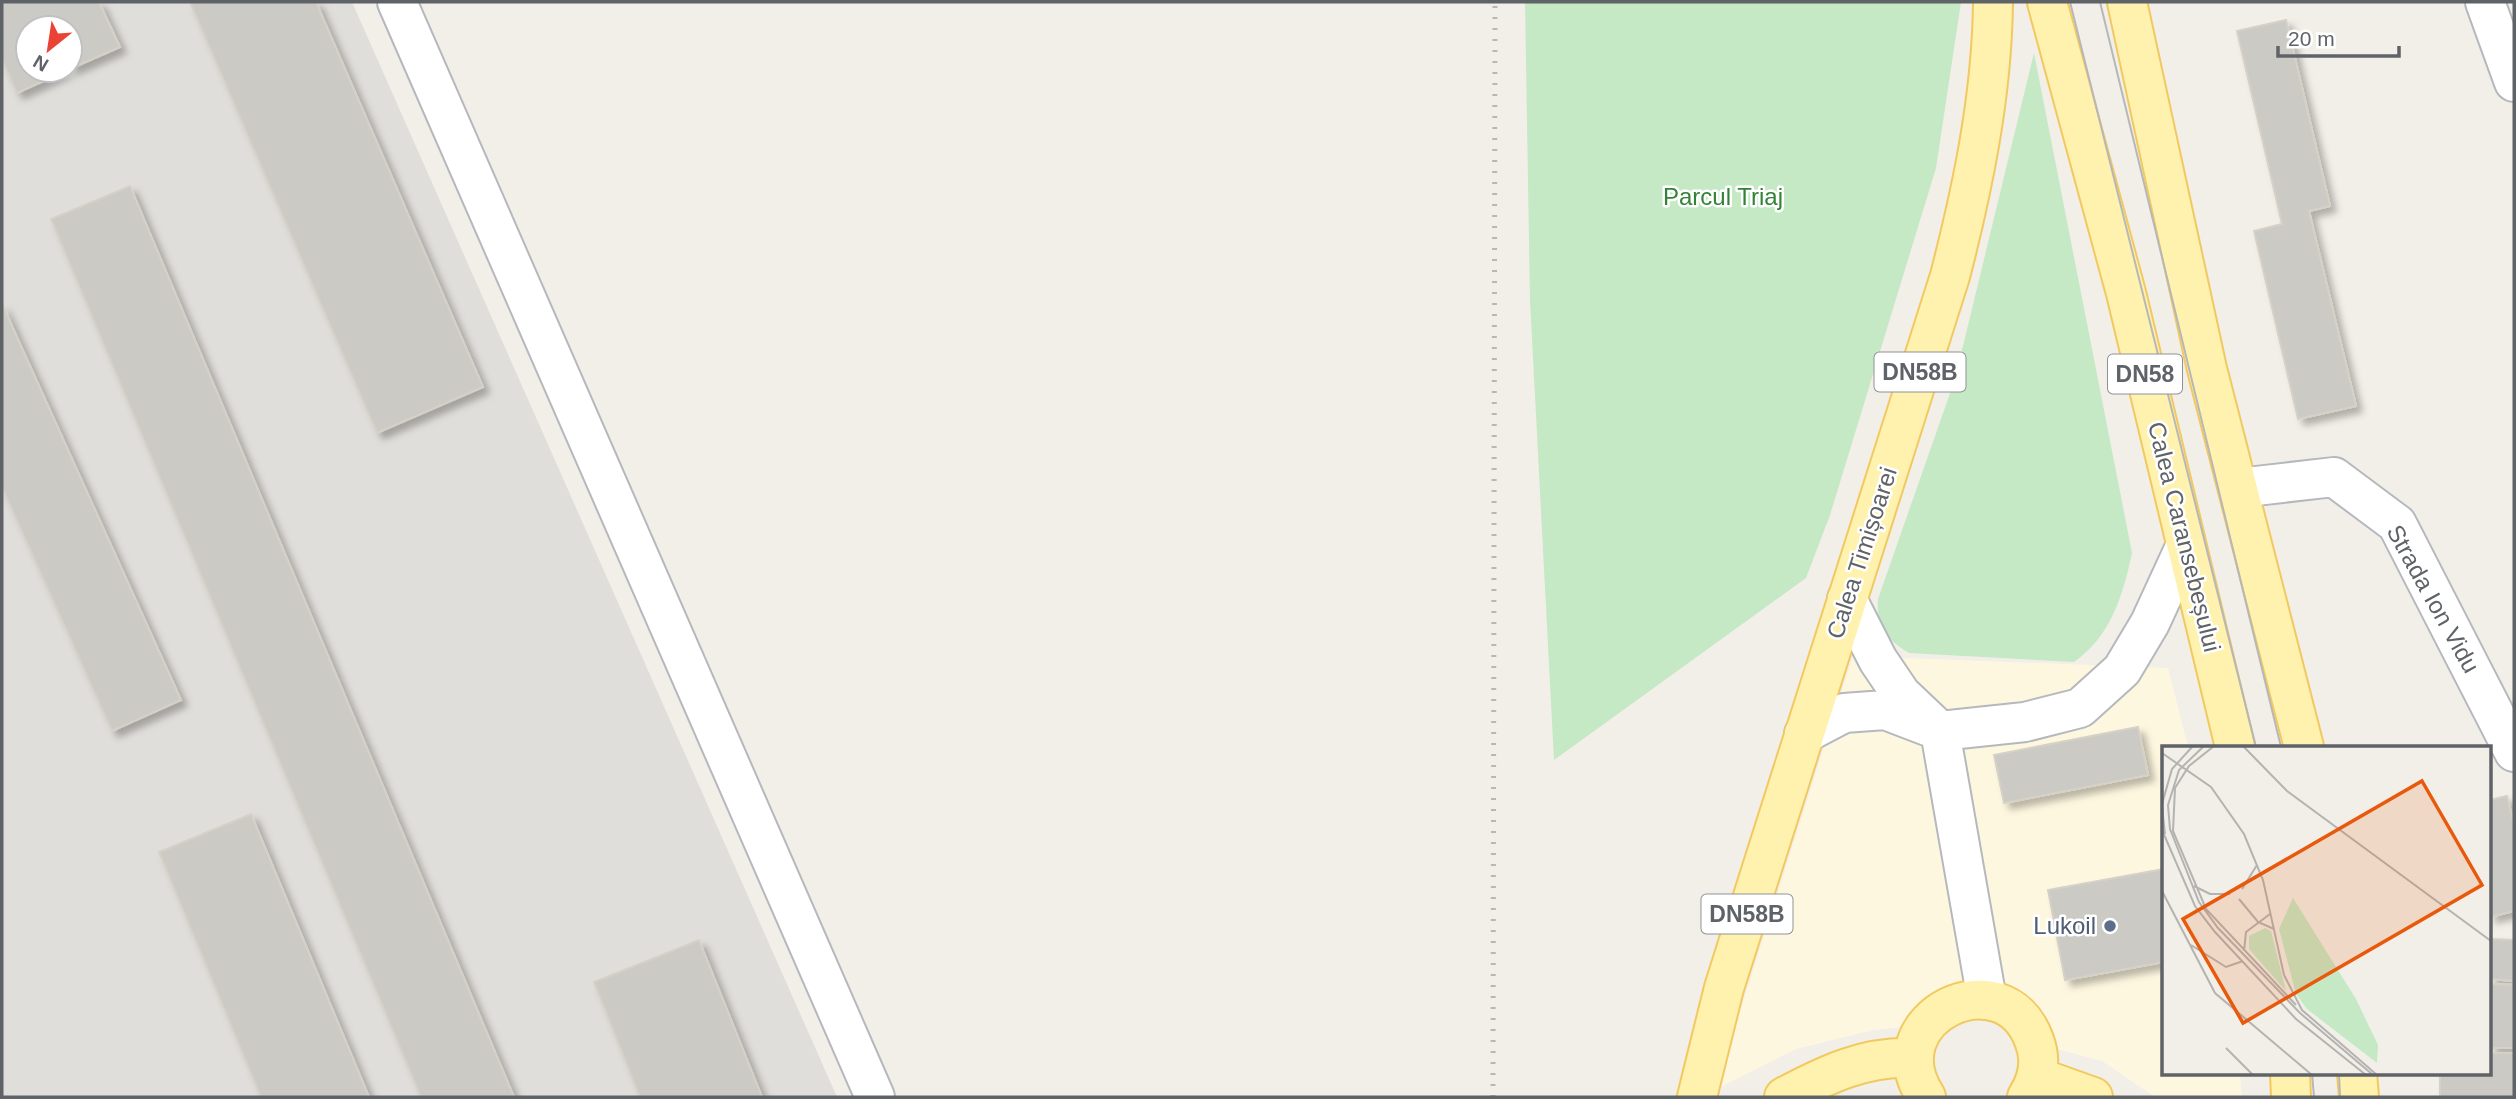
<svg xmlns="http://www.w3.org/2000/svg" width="2516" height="1099" font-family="Helvetica,sans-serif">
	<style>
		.commercial { fill: #fef7e0 }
		.industrial { fill: #e0deda; fill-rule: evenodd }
		.green { fill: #c5e8c5 }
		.building { fill: #cccac5; stroke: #d6d1c6; stroke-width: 2; filter: url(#shadow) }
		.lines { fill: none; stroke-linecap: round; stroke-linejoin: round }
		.minor-casing { stroke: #b5b8bc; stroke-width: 42 }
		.major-casing { stroke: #f2c960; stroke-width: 42 }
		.minor { stroke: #fff; stroke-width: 38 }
		.major { stroke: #fff2af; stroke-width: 38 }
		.tram { stroke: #b6b7b8; stroke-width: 2 }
		.rail { stroke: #b6b7b8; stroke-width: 5; stroke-dasharray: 2 9; stroke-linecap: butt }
		.service-dot { fill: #5c6f8a; stroke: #fff; stroke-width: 2.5 }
		.labels { text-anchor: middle; stroke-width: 5; stroke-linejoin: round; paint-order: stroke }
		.shield { fill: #fff; stroke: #8f9295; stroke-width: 2 }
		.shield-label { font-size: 23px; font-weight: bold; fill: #5f6368 }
		.park-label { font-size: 24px; fill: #348238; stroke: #fff }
		.street-label { font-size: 24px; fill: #5f6368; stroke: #fff }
		.service-label { font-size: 24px; fill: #4e5e75; stroke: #fff; text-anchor: end }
		.inset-road { fill: none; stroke: #b3b3b1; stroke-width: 2 }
		.view { fill: #e8590c; fill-opacity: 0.15; stroke: #e8590c; stroke-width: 3.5 }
		.inset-edge { fill: none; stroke: #5f6368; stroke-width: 3.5 }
	</style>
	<defs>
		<filter id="shadow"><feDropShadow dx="6" dy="6" stdDeviation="3.5" flood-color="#0004"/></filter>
	</defs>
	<rect width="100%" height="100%" fill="#f1efe8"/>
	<!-- commercial -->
	<path class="commercial" d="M1853 656 2168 668 2188 747H2164V1073H2240L2242 1097H2155L2102 1061 2050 1047 2031 1013 1873 1030 1796 1049 1715 1090Z"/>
	<!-- industrial -->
	<path class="industrial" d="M2 2H352L837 1097H2ZM28 28H70V70H28Z"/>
	<!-- green -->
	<path class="green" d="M1525 2H1961L1936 168 1830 515 1806 578 1554 760 1530 300Z
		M2034 53 2132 553C2123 595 2111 636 2074 662L1909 653C1886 639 1876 626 1878 599L1955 379Z"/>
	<!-- building -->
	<path class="building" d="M2 2H99L120 47 70 69V28H28V70H68L17 93 2 59Z
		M190 2H316L483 387 377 433Z
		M2286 20 2330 206 2309 211 2356 406 2298 419 2254 231 2282 224 2237 31Z
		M130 186 514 1097H421L51 219Z
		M2 304 181 700 112 731 2 487Z
		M2138 727 2148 775 2004 803 1994 755Z
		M2507 796 2514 825V911L2490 917V800Z
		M251 814 369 1097H261L159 852Z
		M2164 869V962L2065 980 2048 890Z
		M2490 939 2514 940V981L2490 979Z
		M699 940 762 1097H640L594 982Z
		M2490 984 2514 985V1048H2490Z
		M2490 1053H2514V1097H2440V1073H2490Z"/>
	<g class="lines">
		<!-- minor casing -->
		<g class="minor-casing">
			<path id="minor" d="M397 2 875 1097
				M2485 2 2514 82
				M2238 488 2334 477 2397 524 2514 752
				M1847 599 1878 660 1901 694 1940 731 1987 1000
				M1804 734 1844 713 1885 710 1940 731 2025 722 2080 708 2122 670 2150 623 2185 547"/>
		</g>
		<!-- major casing -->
		<g class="major-casing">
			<path id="major" d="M2047 2 2126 293 2235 747
				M2127 2 2207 369 2304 747
				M2290 1073 2291 1097
				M2357 1073 2359 1097
				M2037 1077 2093 1097
				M1697 1097 1724 988 1950 276C1973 187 1992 95 1993 2
				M1784 1097C1827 1074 1865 1056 1914 1058
				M1926 1097C1874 1017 2003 956 2034 1040 2042 1060 2038 1080 2027 1097"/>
		</g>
		<!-- minor -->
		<use href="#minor" class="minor"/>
		<!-- major -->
		<use href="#major" class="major"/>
		<!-- tram -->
		<path class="tram" d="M2070 2 2256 747
			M2100 2 2281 747
			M2312 1073 2314 1097
			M2339 1073 2340 1097"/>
		<!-- rail -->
		<path class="rail" d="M1493 1097 1495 2"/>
	</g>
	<!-- markers -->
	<circle class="service-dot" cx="2110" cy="926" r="7"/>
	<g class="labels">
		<!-- shield labels -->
		<g class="shield">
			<rect x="1874.5" y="352.5" width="91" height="39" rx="5"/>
			<rect x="2108" y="354.5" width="74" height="39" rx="5"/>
			<rect x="1701.5" y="894.5" width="91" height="39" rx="5"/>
		</g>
		<g class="shield-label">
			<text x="1920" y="380">DN58B</text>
			<text x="2145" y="382">DN58</text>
			<text x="1747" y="922">DN58B</text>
		</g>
		<!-- park labels -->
		<g class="park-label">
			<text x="1723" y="205">Parcul Triaj</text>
		</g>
		<!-- street labels -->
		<g class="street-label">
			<text transform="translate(2184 537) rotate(76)" y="8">Calea Caransebeșului</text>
			<text transform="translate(1862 553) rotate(-72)" y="8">Calea Timișoarei</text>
			<text transform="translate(2433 599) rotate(61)" y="8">Strada Ion Vidu</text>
		</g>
		<!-- service labels -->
		<g class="service-label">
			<text x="2096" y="934">Lukoil</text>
		</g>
	</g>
	<!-- overview -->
	<g transform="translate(2162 746)">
		<rect width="329" height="329" fill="#f1efe8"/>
		<path d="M131 152 194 253 216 299 215 317 145 263 134 248 117 183ZM103 182 109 185 124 245 87 203V190Z" fill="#c5e8c5"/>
		<path class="inset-road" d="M42 0 17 24 6 59 8 83 37 156 56 182 138 267 211 329M52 0 27 20 13 42 11 85 44 163 134 259M81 0 125 45 329 195M0 7 49 41 82 88 101 134 122 229 140 264 215 329M0 58 10 23 31 0M0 61 3 88M0 84 33 160 53 186 134 273 204 329M32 140 48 148H68M80 143 95 119M0 145 53 247 150 329M77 153 96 176 112 183M29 199 64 221 81 215M82 205 84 186 108 168M64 302 91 329"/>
		<path class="view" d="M260 35 320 139 81 277 21 173Z"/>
		<rect width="329" height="329" class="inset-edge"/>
	</g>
	<!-- border -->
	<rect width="2516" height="1099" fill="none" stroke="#5f6368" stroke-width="7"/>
	<!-- north arrow -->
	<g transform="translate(49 49) rotate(210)"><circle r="33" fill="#ffffff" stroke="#bfc1c3" stroke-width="2"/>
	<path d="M0-5L12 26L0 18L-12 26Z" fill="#ea4335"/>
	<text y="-10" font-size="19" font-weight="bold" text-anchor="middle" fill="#5f6368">N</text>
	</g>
	<!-- scale -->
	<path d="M2278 46v10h121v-10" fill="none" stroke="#5f6368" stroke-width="3.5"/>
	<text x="2288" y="46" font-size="21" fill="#5f6368" stroke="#ffffff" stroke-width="5" paint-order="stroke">20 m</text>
</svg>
